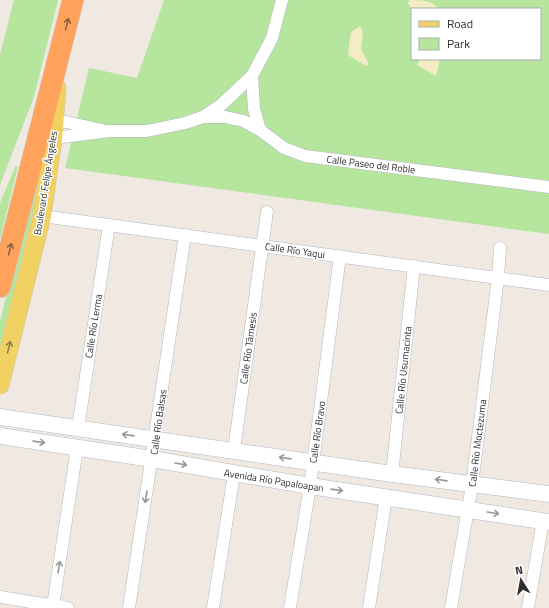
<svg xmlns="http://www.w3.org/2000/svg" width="549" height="608" font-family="'Titillium Web',sans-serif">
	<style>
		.green { fill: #b6e59e; fill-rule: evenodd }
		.sand { fill: #f3ecc5 }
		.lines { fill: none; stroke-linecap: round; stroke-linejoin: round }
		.street-casing { stroke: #b4b7c1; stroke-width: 13 }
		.secondary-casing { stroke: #b4b7c1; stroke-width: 17 }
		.primary-casing { stroke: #c9c9c9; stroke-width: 19 }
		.highway-casing { stroke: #c9c9c9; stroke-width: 22 }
		.street { stroke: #fff; stroke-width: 12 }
		.secondary { stroke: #fff; stroke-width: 16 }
		.primary { stroke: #f2d163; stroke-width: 18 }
		.highway { stroke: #ffa35c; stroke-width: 21 }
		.oneway { stroke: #8c6343 }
		.oneway2 { stroke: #908048 }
		.oneway3 { stroke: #969696 }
		.labels { text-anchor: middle; stroke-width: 3; stroke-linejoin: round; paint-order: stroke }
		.street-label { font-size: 10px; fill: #2e2e2e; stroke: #fff }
	</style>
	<rect width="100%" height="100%" fill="#efe9e1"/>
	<!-- green -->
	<path class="green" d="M14 0H58L34 97 0 185V54Z
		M164 0H549V234L65 168 89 68 137 78ZM412 9H540V59H412Z
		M49 143 0 373V321L25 218Z
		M18 166 0 240V203L15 167Z"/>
	<!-- sand -->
	<path class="sand" d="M409 0C421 0 433 0 438 9H413L408 4Z
		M360 26 363 32 361 49 369 64 366 66 348 55 351 32Z
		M420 59H440L436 76 417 65Z"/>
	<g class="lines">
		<!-- street casing -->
		<g class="street-casing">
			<path id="street" d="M252 76 254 109 260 130
				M203 117H225L244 121 260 130 284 148 305 156 549 187
				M47 121 66 122 102 130
				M47 139 109 131H147L185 123 203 117 221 105 252 76 272 38 282 0
				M42 216 549 285
				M78 428 109 225
				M234 450 267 212
				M392 474 414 266
				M0 597 68 608
				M53 606 77 448
				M129 608 185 235
				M213 608 234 474
				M290 608 310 486 340 256
				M369 608 386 497
				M451 608 472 485 498 278 500 248
				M528 608 543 520"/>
		</g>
		<!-- secondary casing -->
		<g class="secondary-casing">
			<path id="secondary" d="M0 417 392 474 549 494
				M0 436 152 459 310 486 549 522"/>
		</g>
		<!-- primary casing -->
		<g class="primary-casing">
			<path id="primary" d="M0 385 42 216 53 139 57 88"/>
		</g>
		<!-- highway casing -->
		<g class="highway-casing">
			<path id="highway" d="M0 287 73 0"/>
		</g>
		<!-- street -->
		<use href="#street" class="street"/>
		<!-- secondary -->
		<use href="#secondary" class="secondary"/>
		<!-- primary -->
		<use href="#primary" class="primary"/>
		<!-- highway -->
		<use href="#highway" class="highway"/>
	</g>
	<!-- one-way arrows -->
	<defs><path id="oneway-shaft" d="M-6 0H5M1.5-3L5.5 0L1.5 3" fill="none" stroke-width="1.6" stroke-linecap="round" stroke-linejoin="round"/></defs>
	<g class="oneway">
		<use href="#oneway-shaft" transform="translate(67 24) rotate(-76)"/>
		<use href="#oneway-shaft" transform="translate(10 249) rotate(-76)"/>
	</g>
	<use class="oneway2" href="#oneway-shaft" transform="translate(9 347) rotate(-76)"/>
	<g class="oneway3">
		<use href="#oneway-shaft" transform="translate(128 435) rotate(-172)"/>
		<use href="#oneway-shaft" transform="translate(39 442) rotate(8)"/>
		<use href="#oneway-shaft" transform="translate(285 458) rotate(-172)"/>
		<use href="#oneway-shaft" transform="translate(181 464) rotate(10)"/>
		<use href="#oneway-shaft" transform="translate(441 480) rotate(-172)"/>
		<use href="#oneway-shaft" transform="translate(337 490) rotate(8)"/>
		<use href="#oneway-shaft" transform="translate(146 497) rotate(99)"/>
		<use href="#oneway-shaft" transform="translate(493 513) rotate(9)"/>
		<use href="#oneway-shaft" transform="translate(59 567) rotate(-81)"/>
	</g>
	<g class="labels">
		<!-- street labels -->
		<g class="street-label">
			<text transform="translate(371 164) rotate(7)" y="4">Calle Paseo del Roble</text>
			<text transform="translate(45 183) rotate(-81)" y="4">Boulevard Felipe Ángeles</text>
			<text transform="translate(295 250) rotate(8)" y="4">Calle Río Yaqui</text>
			<text transform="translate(93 326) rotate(-81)" y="4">Calle Río Lerma</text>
			<text transform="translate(248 348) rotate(-82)" y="4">Calle Río Támesis</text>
			<text transform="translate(403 370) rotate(-84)" y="4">Calle Río Usumacinta</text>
			<text transform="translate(158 422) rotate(-82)" y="4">Calle Río Balsas</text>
			<text transform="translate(317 432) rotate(-82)" y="4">Calle Río Bravo</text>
			<text transform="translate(477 443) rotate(-83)" y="4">Calle Río Moctezuma</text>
			<text transform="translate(274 480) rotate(9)" y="4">Avenida Río Papaloapan</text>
		</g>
	</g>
	<!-- legend -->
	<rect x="411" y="8" width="130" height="52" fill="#ffffff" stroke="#ababab"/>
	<rect x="419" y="21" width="20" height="6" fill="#f2d163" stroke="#ababab"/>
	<text x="447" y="28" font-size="12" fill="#2e2e2e">Road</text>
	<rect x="419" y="38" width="20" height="12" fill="#b6e59e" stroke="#ababab"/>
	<text x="447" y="48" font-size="12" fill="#2e2e2e">Park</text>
	<!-- north arrow -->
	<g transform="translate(521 580) rotate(349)" stroke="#ffffff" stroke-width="3" paint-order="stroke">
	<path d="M0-3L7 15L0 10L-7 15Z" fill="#2e2e2e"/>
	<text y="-6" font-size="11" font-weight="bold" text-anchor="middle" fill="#2e2e2e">N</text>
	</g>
</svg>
